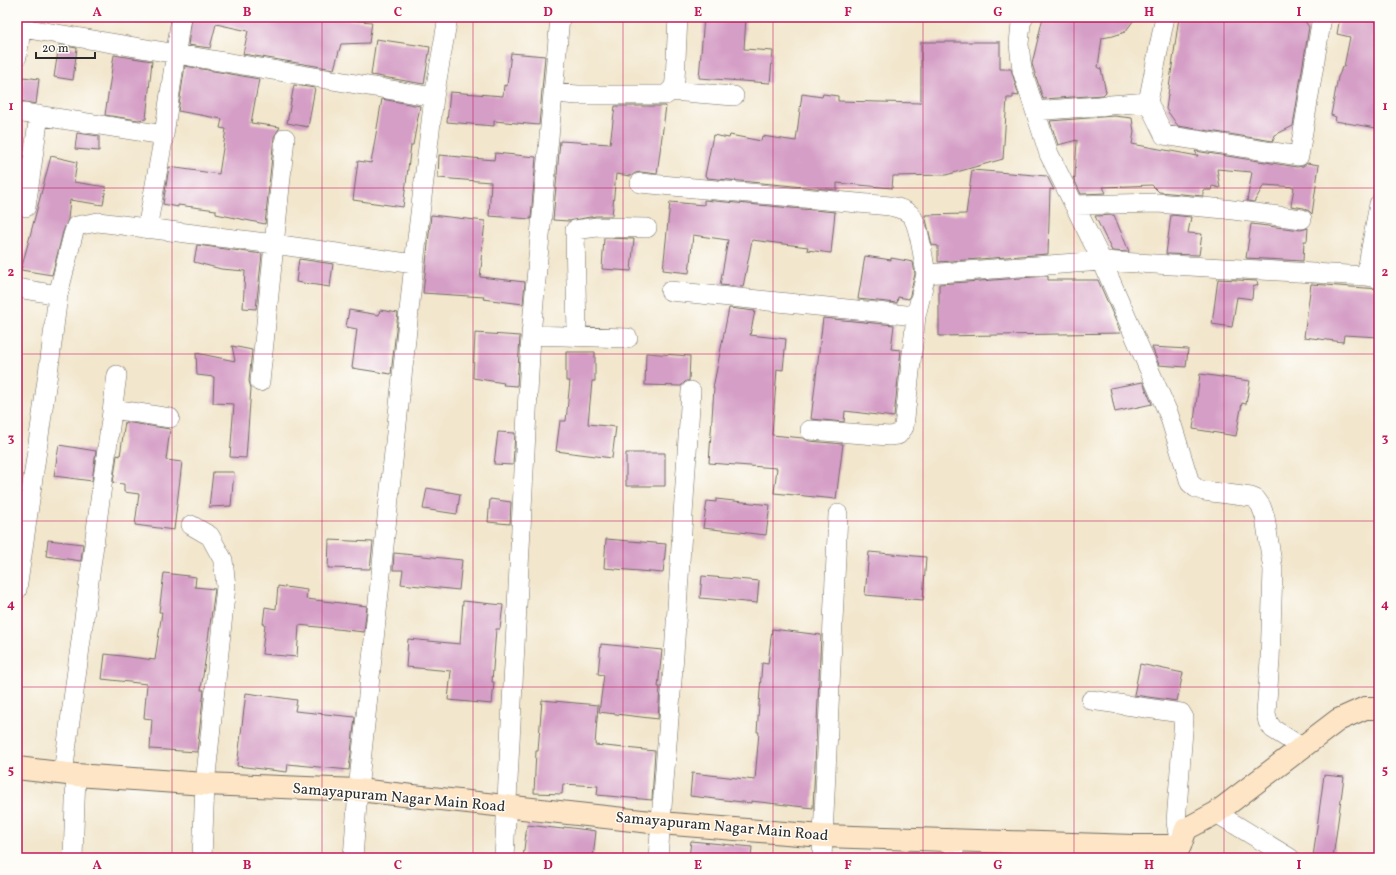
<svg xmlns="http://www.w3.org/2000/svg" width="1396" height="875" font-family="Vollkorn,serif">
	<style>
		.building { fill: #d59ec6 }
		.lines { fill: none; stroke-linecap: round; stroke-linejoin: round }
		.street-casing { stroke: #716c63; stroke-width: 20 }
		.secondary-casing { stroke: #716c63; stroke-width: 24 }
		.street { stroke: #fff; stroke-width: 19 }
		.secondary { stroke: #fde5c5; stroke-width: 22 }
		.grid { fill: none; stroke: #c2185b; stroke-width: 1; stroke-opacity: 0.55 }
		.labels { text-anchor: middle; stroke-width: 3; stroke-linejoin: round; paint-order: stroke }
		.street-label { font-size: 15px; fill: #2b2b2b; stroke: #fdfcf7 }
		.neatline { fill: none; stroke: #c2185b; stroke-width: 1.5 }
		.grid-label { font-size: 13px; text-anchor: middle; font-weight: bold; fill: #c2185b }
	</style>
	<rect width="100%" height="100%" fill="#fdfcf7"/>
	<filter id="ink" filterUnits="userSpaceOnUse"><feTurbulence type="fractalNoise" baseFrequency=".025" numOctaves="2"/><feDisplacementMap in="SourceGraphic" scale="8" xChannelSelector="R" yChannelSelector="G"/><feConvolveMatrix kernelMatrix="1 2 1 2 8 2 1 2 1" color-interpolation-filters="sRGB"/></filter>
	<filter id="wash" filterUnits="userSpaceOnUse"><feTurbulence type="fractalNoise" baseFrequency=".012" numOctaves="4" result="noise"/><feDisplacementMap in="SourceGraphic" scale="16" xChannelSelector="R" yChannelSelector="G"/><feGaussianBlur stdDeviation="0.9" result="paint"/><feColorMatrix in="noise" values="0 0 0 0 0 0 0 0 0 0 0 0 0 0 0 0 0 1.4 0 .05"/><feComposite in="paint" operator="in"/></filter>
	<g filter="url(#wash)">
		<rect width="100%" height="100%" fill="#f2e6cc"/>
		<g id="blocks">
			<!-- building -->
			<path class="building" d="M192 17H320L372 22 369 43 341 44 334 69 243 54 248 31 216 24 210 48 188 45Z
				M704 17H746L744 49 773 51 770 83 699 78Z
				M1043 17H1136L1125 32 1113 36 1102 38 1098 67 1101 69 1106 92 1103 95 1043 99 1032 64Z
				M1179 17H1302L1309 27 1293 126 1275 135 1273 141 1178 126 1166 109Z
				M1340 17H1363L1379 22V95L1378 103 1379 111 1376 128 1335 121 1336 117 1331 115 1338 77 1340 73 1342 67H1344L1350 37 1337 34Z
				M376 39 430 47 424 84 371 75Z
				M921 42H1000V69H1011L1019 96 1013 95V98H1007L1003 159 946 175 893 176 892 188 837 183V190L707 178 708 177 705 176 713 135 729 138 730 135 761 141 762 136 796 141 802 94 822 97 823 94 838 96V101L921 103Z
				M59 45 77 48 73 80 54 77Z
				M511 53 545 56 539 125 494 121V126L447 122 450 92 503 96 504 85 507 86Z
				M114 55 152 61 146 119 138 120 105 115Z
				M185 66 259 79 251 123 280 127 274 137 265 224 216 214V210L178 205V207L163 204 169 167 219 174 226 129 220 128 222 119 178 111Z
				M23 77 39 79 36 104 20 101Z
				M294 85 315 88 308 127 287 123Z
				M382 99 420 106 413 145H411L403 207 353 200 358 161 371 163Z
				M615 106H666L657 174 641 172 635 173 631 176 616 174 612 216H596L569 221 553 220 560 141 610 144Z
				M1114 116 1132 118 1134 132 1132 144 1198 156 1195 151 1297 167 1303 166 1307 163 1319 165 1312 214 1309 211 1304 208 1291 206 1294 187 1264 185 1254 202 1247 201 1252 172 1217 169 1220 188 1212 186 1211 190H1203V196L1159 192 1152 185 1103 187 1106 193 1081 194 1073 177 1075 178 1077 140 1058 145 1050 121Z
				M77 133 99 136V151L75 149Z
				M495 153 536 157 531 219 489 216 491 182 438 178 439 155 494 160Z
				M51 156 77 162 74 182 106 187 103 205 70 200 68 219 63 232 52 275 21 270Z
				M972 170 1047 176 1054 190 1050 189 1048 254 938 262V246L932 245 925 215 966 214Z
				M704 200 835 212 831 253 807 250 808 247 752 240 743 287 720 285 728 240 693 235 689 273 663 270 670 202 704 205Z
				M431 215 485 221 481 260H482L480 277 525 282 523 304 483 299 484 297 423 293Z
				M1114 215 1128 249 1129 252 1112 251 1095 216Z
				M1171 215 1191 217 1188 233 1202 234 1199 255 1166 254Z
				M1251 224 1301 230 1308 228 1307 241H1304L1303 261 1246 258Z
				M604 238 634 239 631 271 602 269Z
				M197 245 262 254 256 309 243 308 245 271 221 269 194 262Z
				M865 256 891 260V258L913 262 915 274 909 299 898 297 897 303 858 299Z
				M299 259 333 264 330 287 296 282Z
				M1048 276V280H1098L1121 333 939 336V284Z
				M1218 279 1257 281 1258 285 1253 287 1252 299 1237 297 1232 327 1212 324Z
				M1311 284 1379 289V337L1344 335 1343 342 1304 337Z
				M729 308 755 311 750 335 786 339 783 370 777 369 772 435 803 438 809 441 843 444 836 499 774 493 777 468 709 463 714 388H713Z
				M349 310 379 315 380 310 398 313 391 374 352 368 357 329 346 327Z
				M823 318 894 325 891 349 901 350 894 417 845 411 844 422 811 419Z
				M475 333 520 336 517 386 503 385 504 383 473 378Z
				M232 346 252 350 249 381 251 388 246 458 230 457 234 404 213 403 214 377 197 375 196 353 235 361Z
				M1152 347 1188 349 1186 367 1159 365Z
				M566 352H595V381H592L588 424 616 427 612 458 556 451 560 421H566L570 381H566Z
				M646 353 690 356 689 381H686L681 386 645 385Z
				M1200 374 1250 381 1246 404 1242 403 1236 436 1193 429Z
				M1143 382 1152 404 1115 412 1110 388Z
				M125 422 170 429 166 460 182 462 174 530 135 525 139 494 124 492V484L113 483 117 455 120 456Z
				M498 432 515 433 513 465 494 464Z
				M59 445 96 451 92 481 54 476Z
				M626 453H665V486H626Z
				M213 472H234L231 506 209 507Z
				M427 488 460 494 457 514 423 509Z
				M490 499 511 502 510 524 488 522Z
				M716 499 770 505 766 535 703 528 707 501 716 502Z
				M606 539 666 544 663 573 604 568Z
				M48 540 83 544 81 561 46 556Z
				M329 540 373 542 370 569 328 568Z
				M869 552 926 557 923 600 865 595Z
				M394 553 462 560 459 590 401 584 403 570H393Z
				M164 573 196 577 195 587 215 589 201 690H204L197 752 150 749 152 719 144 718 147 684 102 679 105 654 155 660 162 612H159Z
				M702 576 759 581 757 603 700 598Z
				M278 586 307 590 306 599 367 606 364 632 299 625 297 657 262 654 265 624H263L265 607 276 609Z
				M463 601 503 605 500 629H496L492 682H494L492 704 448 700 451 671 406 667 408 639 460 644Z
				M772 629 821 635 813 808 751 801V803L690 796 692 773 755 780 759 732H757L762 663 768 664Z
				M601 644 662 650 658 687H660L658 719 599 712 604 675 598 674Z
				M1140 664 1183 673 1177 701 1134 695Z
				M246 693 297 700 295 711 355 717 349 770 288 764 287 772 237 766Z
				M542 700 598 705 595 745 655 751 652 800 597 795 598 786 563 784 562 794 534 793 536 751H538Z
				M1324 775 1344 777 1333 858 1313 857Z
				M527 825 563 829 564 827 596 831 593 858H523Z
				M691 841 752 847 751 858H689Z"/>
		</g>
	</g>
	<g filter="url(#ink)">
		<use href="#blocks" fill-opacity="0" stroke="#716c63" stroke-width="1"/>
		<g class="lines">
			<!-- street casing -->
			<g class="street-casing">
				<path id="street" d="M1024 17 1021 23 1019 44 1022 70 1049 154 1102 261 1169 415 1190 483 1196 488 1204 491 1251 497 1256 499 1261 506 1265 517 1273 570 1270 661 1266 713 1268 722 1273 729 1303 748
					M22 28 434 97
					M17 57 23 17
					M671 91 734 96
					M554 93 578 95H666L674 87 675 80 678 17
					M1148 102 1165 17
					M1035 111 1148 102 1164 135 1299 156 1322 17
					M17 112 164 135
					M640 183 890 206C897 208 905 209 911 215 920 226 923 259 926 274L1102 261 1366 276 1379 278
					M1074 205 1158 203 1225 209 1302 219
					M26 207 39 115
					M147 229 164 135 181 17
					M1366 276 1379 204
					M17 288 58 295
					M670 291 916 316
					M531 335 628 338
					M577 336 575 230 597 227 647 228
					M260 382 285 138
					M113 409 170 418
					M810 430 889 436 898 435 904 427 916 316 926 274
					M191 525 210 536 223 560 226 586 205 784 202 858
					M17 590 50 359 58 295 73 235 76 226 98 222 274 244 414 264
					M1091 700 1181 713 1184 718 1176 822 1180 846
					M63 773 117 375
					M1216 813 1290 858
					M954 839V858
					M73 858 76 775
					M353 858 358 790 414 264 434 97 448 17
					M504 858 531 335 560 17
					M658 858 674 655 691 391
					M822 858 838 514"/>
			</g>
			<!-- secondary casing -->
			<g class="secondary-casing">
				<path id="secondary" d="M17 768 76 775 205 784 358 790 660 823 823 836 1134 846H1180L1186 829 1216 813 1338 720 1365 708H1379"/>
			</g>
			<!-- street -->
			<use href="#street" class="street"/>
			<!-- secondary -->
			<use href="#secondary" class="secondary"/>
		</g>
	</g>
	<!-- grid -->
	<path class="grid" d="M172 17V858M322 17V858M473 17V858M623 17V858M773 17V858M923 17V858M1074 17V858M1224 17V858M17 188H1379M17 354H1379M17 521H1379M17 687H1379"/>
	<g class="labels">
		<!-- street labels -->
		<g class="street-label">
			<text transform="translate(399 797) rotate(5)" y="5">Samayapuram Nagar Main Road</text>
			<text transform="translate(722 826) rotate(5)" y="5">Samayapuram Nagar Main Road</text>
		</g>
	</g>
	<!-- margin -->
	<rect width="1396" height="875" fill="none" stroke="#fdfcf7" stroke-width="44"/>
	<!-- scale -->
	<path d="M36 52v6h59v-6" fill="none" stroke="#2b2b2b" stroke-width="2"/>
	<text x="42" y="52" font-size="12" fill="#2b2b2b" stroke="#fdfcf7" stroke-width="3" paint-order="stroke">20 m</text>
	<rect x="22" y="22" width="1352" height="831" class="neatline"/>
	<g class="grid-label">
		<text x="97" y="16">A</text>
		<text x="247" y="16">B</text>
		<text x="398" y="16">C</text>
		<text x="548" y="16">D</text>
		<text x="698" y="16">E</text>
		<text x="848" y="16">F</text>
		<text x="998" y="16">G</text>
		<text x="1149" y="16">H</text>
		<text x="1299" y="16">I</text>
		<text x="11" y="110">1</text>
		<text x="1385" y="110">1</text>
		<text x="11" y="276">2</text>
		<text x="1385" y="276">2</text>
		<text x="11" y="442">3</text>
		<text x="1385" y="442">3</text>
		<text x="11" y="608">4</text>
		<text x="1385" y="608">4</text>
		<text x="11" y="774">5</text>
		<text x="1385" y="774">5</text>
		<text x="97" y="869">A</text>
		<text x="247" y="869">B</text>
		<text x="398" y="869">C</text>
		<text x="548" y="869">D</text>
		<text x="698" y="869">E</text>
		<text x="848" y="869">F</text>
		<text x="998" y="869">G</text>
		<text x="1149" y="869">H</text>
		<text x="1299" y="869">I</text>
	</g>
</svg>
